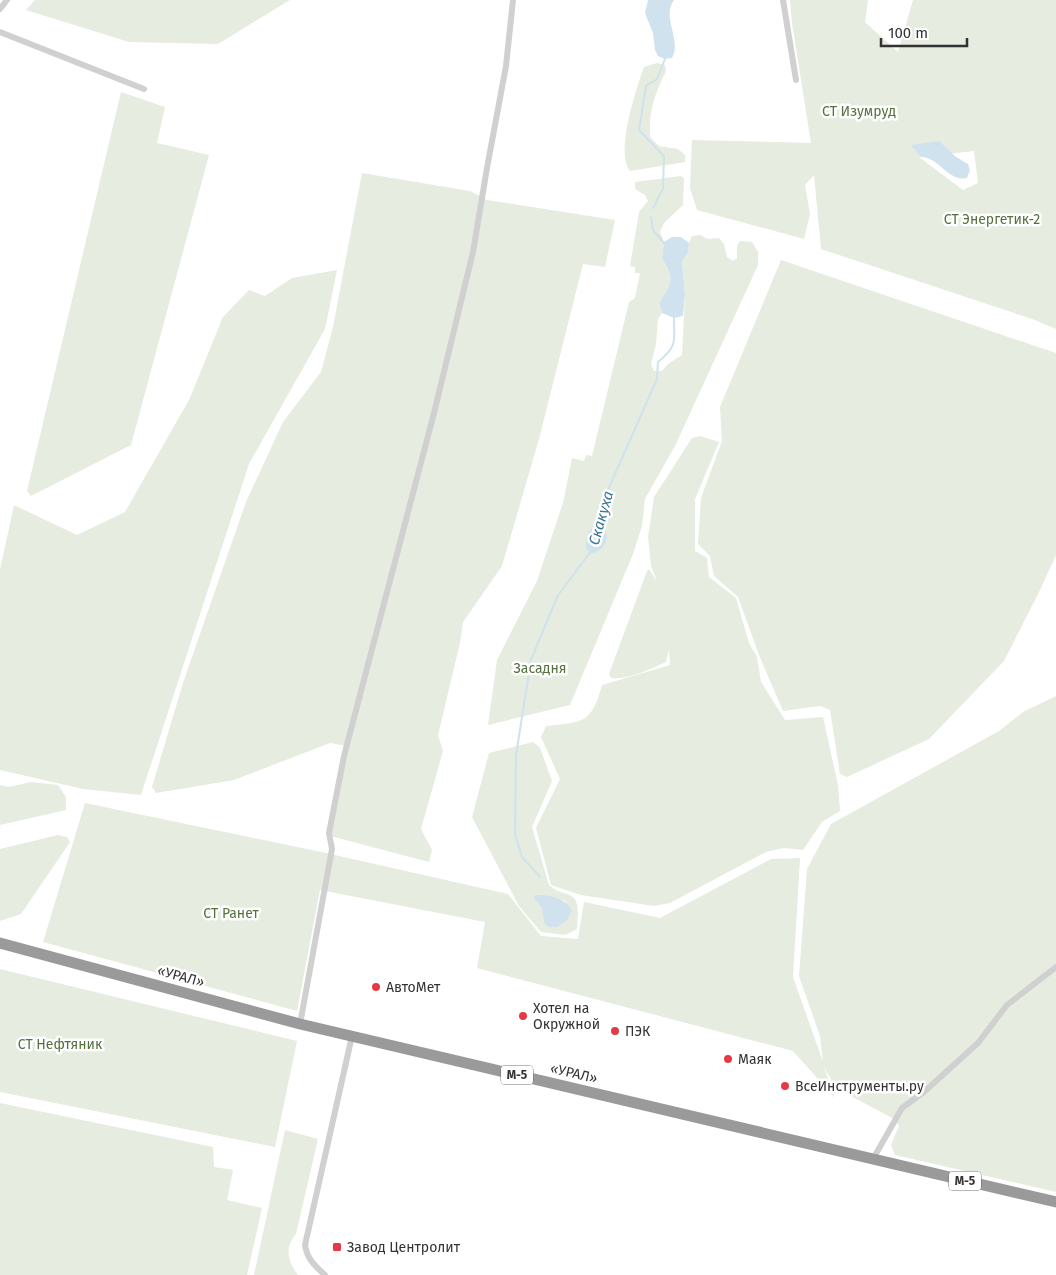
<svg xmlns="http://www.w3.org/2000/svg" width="1056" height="1275" font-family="'Fira Sans',sans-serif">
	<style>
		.green { fill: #e6ecdf; fill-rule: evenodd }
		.water { fill: #cfe2ee }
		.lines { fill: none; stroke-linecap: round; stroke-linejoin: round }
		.stream { stroke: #cfe2ee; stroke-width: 2 }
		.street { stroke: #d0d0d0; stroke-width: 6 }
		.highway { stroke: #9a9a9a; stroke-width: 11 }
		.poi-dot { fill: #e63946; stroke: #fff; stroke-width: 2 }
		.labels { text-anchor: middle; stroke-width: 5; stroke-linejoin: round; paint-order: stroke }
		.shield { fill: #fff; stroke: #707070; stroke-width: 1 }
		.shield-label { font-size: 12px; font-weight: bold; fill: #333 }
		.park-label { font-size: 14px; fill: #56703f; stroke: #fff }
		.street-label { font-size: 14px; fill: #333; stroke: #fff }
		.poi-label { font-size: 14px; fill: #333; stroke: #fff; text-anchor: start }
		.water-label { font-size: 15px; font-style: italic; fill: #3f7597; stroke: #fff }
	</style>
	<rect width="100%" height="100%" fill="#fff"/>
	<!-- green -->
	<path class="green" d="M35 0H290L218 44 129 42 26 10Z
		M790 0H868L865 22 898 52 913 0H1056V329L1035 320 821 249 814 175 805 185 810 214 804 239 697 210 690 188 692 140 811 143 792 23ZM974 151 978 183 963 190 919 157Z
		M657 63 665 65 666 71C654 96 649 109 650 137L659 146 678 149 685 155V162L630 171C615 153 636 89 644 67Z
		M121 92 165 107 157 143 209 155 131 445 31 496 27 491Z
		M362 173 470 191 487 200 615 220 605 267 583 264 539 439 502 566 463 622 460 643 438 735 443 751 421 829 432 850 429 862 334 837 330 833 347 746 330 743 234 780 156 793 152 787 183 683 246 502 283 422 321 372 333 327Z
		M681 176 684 178 683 205 664 223 660 232 664 242 662 259C676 279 671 284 659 303L662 313 658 319 656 344 651 364 654 371H662L668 364 682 355 685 294 682 262 688 252 689 243 692 236 700 235 708 239 719 238 724 244 727 257 733 261 737 258V246L740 241 752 242 758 252V265L676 444 645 499 642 526 633 554 570 705 488 725 497 660 537 581 563 503 572 458 584 461 586 455 592 456 629 302 635 298 640 273H635V267L630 266 639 212 648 201 645 195 635 189V182Z
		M781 260 1056 353V555L1040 590 1004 661 929 739 847 777 840 774 830 710 820 706 783 711 759 655 738 597 714 576 710 556 698 544 701 498 722 441 720 407Z
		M337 270 325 329 249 464 141 795 83 789 0 770V570L14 505 77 535 125 512 189 400 223 317 249 290 265 296 292 278Z
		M700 436 719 442 695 499V551L707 558 709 577 736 598 749 643 757 657 761 682 785 720 823 717 838 785 840 811 822 822 803 850 784 848 766 852 670 903 654 906 581 895 551 885 536 828 560 779 541 737 546 726C584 722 591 724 602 685L670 665 669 649 666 662C650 669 629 680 611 678L609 674 647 571 649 569 657 582 651 566 648 537 654 497 692 438Z
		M1056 696V1192L895 1155 891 1145 899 1126 894 1119 836 1088 824 1067 835 1098 793 1051 477 968 485 922 320 890 297 1011 43 942 85 803 326 853 508 894 541 936 578 939 584 902 660 918 771 859 800 858 793 977 823 1062 820 1036 799 976 807 869 831 824 999 731 1023 712Z
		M533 742 540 748 552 781 532 827 549 885C554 890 560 892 567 894 582 898 577 916 577 929L565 935 541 932 519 906 472 817 489 753ZM541 895 566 901 544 923Z
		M31 782 58 785 66 797V810L0 825V785L9 787Z
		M58 835 67 837 70 842 21 914 0 921V849Z
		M0 969 297 1041 275 1147 0 1092Z
		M0 1103 213 1147 214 1167 233 1170 227 1200 262 1208 247 1275H0Z
		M285 1130 318 1139 296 1234C284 1247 288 1262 298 1275H254Z"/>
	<!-- water -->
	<path class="water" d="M648 0H674C661 17 682 40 672 58L665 59 658 56 655 50 653 33 645 13Z
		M939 141 956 157 968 164 970 170 967 178C948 182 939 157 921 157L911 145Z
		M672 237H681L689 243 688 252 682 262 685 294 683 316 674 318 662 313 659 303C671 284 676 279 662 259L664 242Z
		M597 523 604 526 607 537 603 548 594 553H591L586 548C586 537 588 530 597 523Z
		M535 895C551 895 563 897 572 910L567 920 557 927H549L544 923 542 908 534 898Z"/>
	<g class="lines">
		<!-- stream -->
		<path class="stream" d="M653 208 663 189 664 156 639 130 646 86 657 79 665 59
			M651 217 653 230 664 243
			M599 525 608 490 657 379 658 362C678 346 674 341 674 318
			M540 877 522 857 515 834 516 755 531 660 557 597 591 551"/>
		<!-- street -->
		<path class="street" d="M783 0 796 80
			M0 9 7 0
			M0 32 144 89
			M300 1024 332 849 329 833 344 756 434 413 473 252 487 168 506 66 513 0
			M873 1159 902 1108 925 1091 978 1043 1007 1005 1056 967
			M325 1275C315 1266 307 1259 305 1245L352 1036"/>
		<!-- highway -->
		<path class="highway" d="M0 943 300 1024 1056 1202"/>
	</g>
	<!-- markers -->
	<g class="poi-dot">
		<circle cx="376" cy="987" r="5"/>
		<circle cx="523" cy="1016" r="5"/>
		<circle cx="615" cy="1031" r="5"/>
		<circle cx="728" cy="1059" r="5"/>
		<circle cx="785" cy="1086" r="5"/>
		<rect x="332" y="1242" width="10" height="10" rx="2.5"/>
	</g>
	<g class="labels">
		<!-- shield labels -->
		<g class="shield">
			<rect x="501" y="1065.5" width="32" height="19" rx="4"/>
			<rect x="949" y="1171.5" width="32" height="19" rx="4"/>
		</g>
		<g class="shield-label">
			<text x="517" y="1079">М-5</text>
			<text x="965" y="1185">М-5</text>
		</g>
		<!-- park labels -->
		<g class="park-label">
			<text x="859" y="116">СТ Изумруд</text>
			<text x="992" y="224">СТ Энергетик-2</text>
			<text x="540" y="673">Засадня</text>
			<text x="231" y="918">СТ Ранет</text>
			<text x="60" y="1049">СТ Нефтяник</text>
		</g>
		<!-- street labels -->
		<g class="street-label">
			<text transform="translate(181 976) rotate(15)" y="5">«УРАЛ»</text>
			<text transform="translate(574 1073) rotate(13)" y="5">«УРАЛ»</text>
		</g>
		<!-- poi labels -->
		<g class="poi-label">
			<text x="386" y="992">АвтоМет</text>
			<text x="533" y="1013">Хотел на<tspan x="533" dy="16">Окружной</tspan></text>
			<text x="625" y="1036">ПЭК</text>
			<text x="738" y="1064">Маяк</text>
			<text x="795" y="1091">ВсеИнструменты.ру</text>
			<text x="347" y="1252">Завод Центролит</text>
		</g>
		<!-- water labels -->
		<g class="water-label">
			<text transform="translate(601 518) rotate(-74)" y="5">Скакуха</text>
		</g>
	</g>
	<!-- scale -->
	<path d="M881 38v8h86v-8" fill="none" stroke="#333333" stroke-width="2.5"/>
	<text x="888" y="38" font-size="15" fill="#333333" stroke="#ffffff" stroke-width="4" paint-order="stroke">100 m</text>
</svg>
